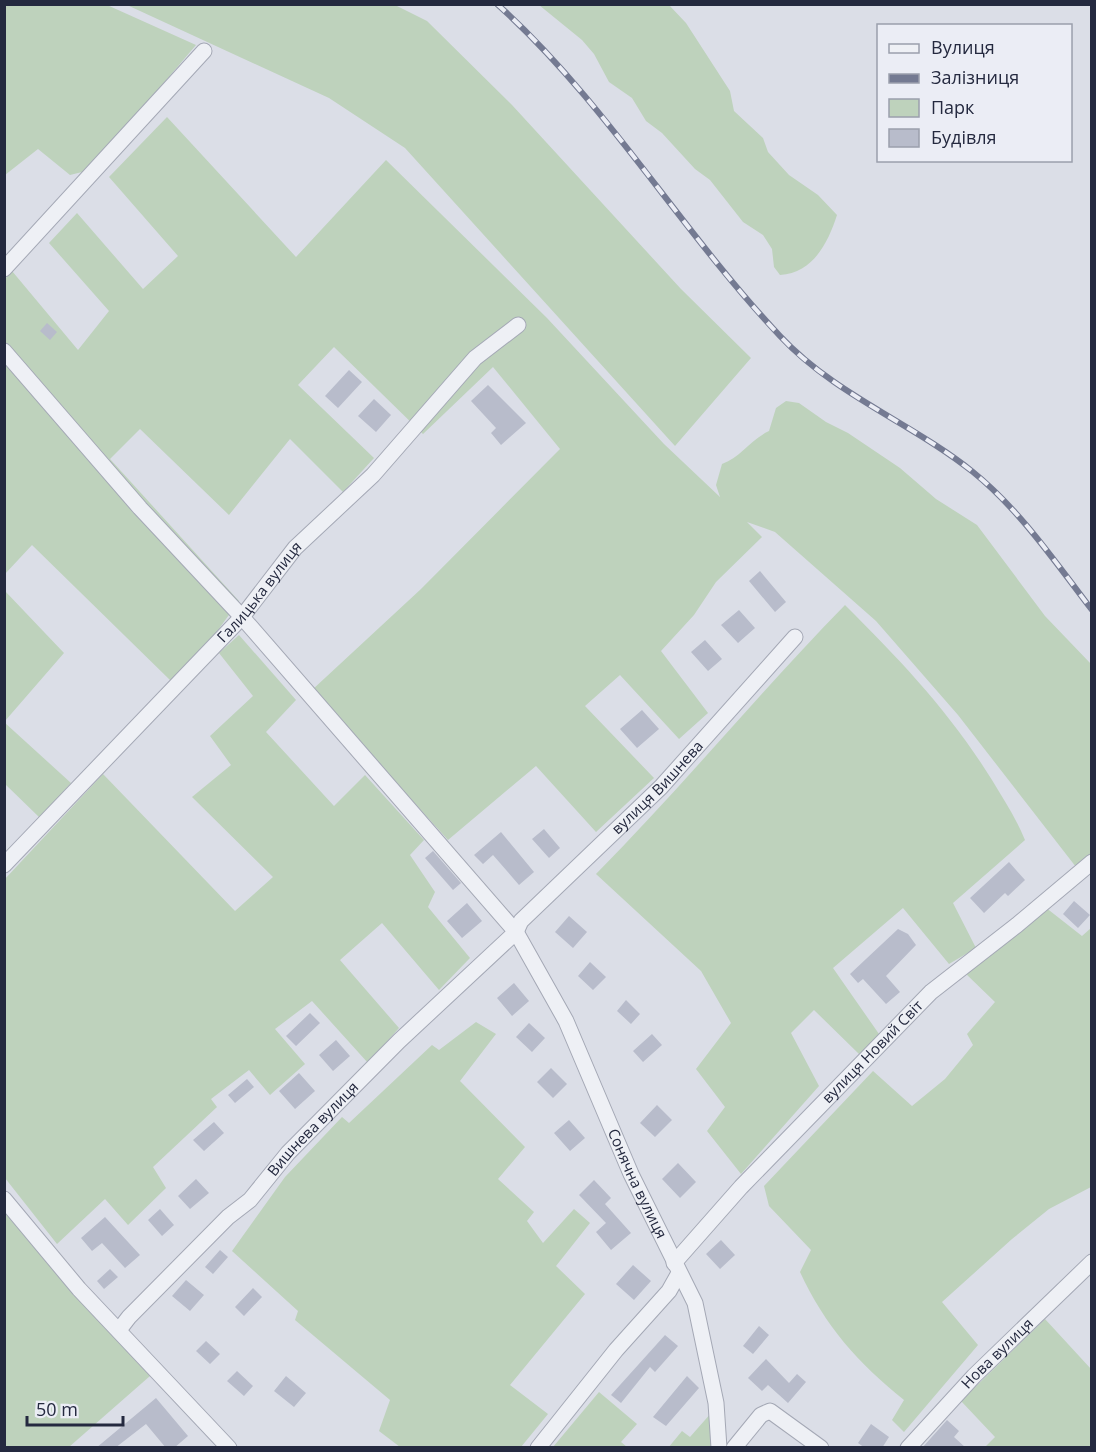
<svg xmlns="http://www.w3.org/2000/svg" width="1096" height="1452" font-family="'Open Sans',sans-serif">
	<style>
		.green { fill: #bed2bc }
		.building { fill: #b8bccb }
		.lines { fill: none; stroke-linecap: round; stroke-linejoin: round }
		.minor-casing { stroke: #a4a8b5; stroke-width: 17 }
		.minor { stroke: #eef0f5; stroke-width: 15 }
		.rail-casing { stroke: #747a92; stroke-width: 6 }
		.rail { stroke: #ebedf5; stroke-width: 4; stroke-dasharray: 11; stroke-linecap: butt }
		.labels { text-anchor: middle; stroke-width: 4.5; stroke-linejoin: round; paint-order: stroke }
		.street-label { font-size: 15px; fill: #24293f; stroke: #ebedf5 }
	</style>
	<rect width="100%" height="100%" fill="#dbdee7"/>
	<!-- green -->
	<path class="green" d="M5 5H107L196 45 90 170 70 175 38 149 5 175Z
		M127 5H395L427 21 512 105 681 289 751 358 675 446 405 148 329 98Z
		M539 5H669L686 23 730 91 734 111 763 138 768 152 789 175 818 195 837 215C828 243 813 273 780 275L774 267 772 249 763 235 743 222 710 180 695 169 662 133 646 121 632 98 609 82 594 54 582 40Z
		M167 117 296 257 386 160 547 318 664 444 720 497 716 485 722 464C741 457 750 440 769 431L776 408 786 401 799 403 826 422 848 433 900 468 936 499 977 525 1045 616 1091 664V859L1076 867 958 715 876 621 775 532 747 522 762 537 716 582 694 615 661 651 708 713 679 739 620 675 585 706 654 778 596 832 536 766 448 840 312 690 421 589 560 449 493 367 423 434 334 347 298 385 374 458 343 492 290 439 229 515 140 429 110 459 239 601 208 644 171 681 32 545 5 574 4 280 12 271 78 350 109 311 49 243 77 213 143 289 178 256 109 177Z
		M5 591 64 653 5 721Z
		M845 605C902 662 949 711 992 780 1004 800 1016 818 1025 840L953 903 976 948 949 964 903 908 833 968 879 1034 859 1054 814 1010 791 1033 819 1086 741 1174 707 1131 725 1107 696 1069 731 1023 701 971 596 874C682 787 760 692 845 605Z
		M239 635 296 700 266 732 334 806 365 775 424 840 410 855 435 892 428 907 470 958 439 990 382 923 340 960 399 1028 368 1063 312 1001 275 1029 305 1064 270 1095 249 1070 211 1099 217 1107 153 1167 166 1188 128 1225 105 1199 57 1244 5 1178 4 880 103 774 235 911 273 877 192 797 231 765 210 736 253 696 219 653Z
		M4 722 71 783 40 818 5 784Z
		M1045 907 1082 936 1091 928V1187L1049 1209 1012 1239 942 1302 978 1345 904 1432 892 1420 904 1400C858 1363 825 1326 800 1272L811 1250 769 1206 764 1186 873 1071 912 1106 945 1079 973 1045 967 1034 995 1002 965 973Z
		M476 1022 496 1034 460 1081 525 1147 498 1179 534 1212 527 1221 543 1243 574 1209 590 1223 556 1266 585 1294 510 1385 548 1414 521 1447H400L379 1431 390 1400 295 1320 298 1311 232 1251 285 1177 342 1117 349 1123 432 1045 439 1050Z
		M4 1212 150 1376 69 1447H5Z
		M1045 1319 1091 1369V1447H985L995 1437 961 1401Z
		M599 1392 637 1424 621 1442 627 1447H553Z
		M712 1412 715 1447 668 1448 682 1431 690 1437Z"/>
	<!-- building -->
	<path class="building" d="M47 323 57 332 50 340 40 331Z
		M349 370 362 382 338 408 325 396Z
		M488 385 526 423 501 445 491 433 496 428 471 401Z
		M374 399 391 415 376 432 358 416Z
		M760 571 786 602 775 612 749 581Z
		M739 610 755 628 738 643 721 625Z
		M705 640 722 659 708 671 691 652Z
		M642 710 659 729 637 748 620 729Z
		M544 829 560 848 549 858 532 839Z
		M501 832 534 872 519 885 493 855 483 864 474 855Z
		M433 851 461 883 453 890 425 858Z
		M1009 862 1025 880 1008 896 1005 893 984 913 970 898Z
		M1074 901 1090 915 1078 928 1063 914Z
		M467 903 482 921 462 938 447 921Z
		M569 916 587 932 573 948 555 932Z
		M898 929 908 934 916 945 886 976 900 992 886 1004 863 979 858 983 850 974Z
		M590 962 606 977 593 990 578 976Z
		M514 983 529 1001 512 1016 497 998Z
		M626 1000 640 1014 631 1024 617 1011Z
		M310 1013 320 1023 296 1046 286 1036Z
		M529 1023 545 1038 532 1052 516 1037Z
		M652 1034 662 1045 643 1062 633 1051Z
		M336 1040 350 1056 333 1071 319 1055Z
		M551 1068 567 1084 553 1098 537 1082Z
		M299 1073 315 1091 295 1109 279 1091Z
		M247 1079 254 1087 235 1103 228 1095Z
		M657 1105 672 1120 655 1137 640 1123Z
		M569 1120 585 1138 570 1151 554 1133Z
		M214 1122 224 1133 204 1151 193 1140Z
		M678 1163 696 1182 680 1198 662 1179Z
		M196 1179 209 1193 190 1209 178 1196Z
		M594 1180 611 1198 605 1204 631 1233 611 1250 596 1232 606 1223 579 1195Z
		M160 1209 174 1225 162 1236 148 1220Z
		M105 1217 140 1255 125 1268 102 1243 92 1251 81 1238Z
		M721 1240 735 1255 720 1269 706 1254Z
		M220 1250 228 1257 213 1274 205 1267Z
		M633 1265 651 1281 634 1300 616 1284Z
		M110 1269 118 1277 104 1289 97 1281Z
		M186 1280 204 1295 190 1311 172 1296Z
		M253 1288 262 1297 244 1316 235 1307Z
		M759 1326 769 1335 753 1354 743 1346Z
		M665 1335 678 1346 655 1372 650 1367 621 1403 611 1395Z
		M206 1341 220 1354 210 1364 196 1351Z
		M766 1359 789 1383 797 1374 806 1382 788 1403 768 1385 762 1391 748 1378Z
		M237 1371 253 1386 244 1396 227 1381Z
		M286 1376 306 1393 294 1407 274 1391Z
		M687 1376 699 1388 666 1426 653 1417Z
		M156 1398 188 1436 174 1448H166L146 1424 115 1448H96Z
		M947 1420 959 1431 954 1437 966 1448H922Z
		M871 1424 889 1437 882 1448H865L858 1443Z"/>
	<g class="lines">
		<!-- minor casing -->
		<g class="minor-casing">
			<g id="minor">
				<path d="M4 269 204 51"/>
				<path id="s1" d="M4 351 140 508 242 617 516 932 566 1021 631 1174 695 1303 716 1403 719 1448"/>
				<path id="s2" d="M4 865 242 617 295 548 373 475 475 358 518 325"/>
				<path d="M4 1199 79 1289 229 1448"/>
				<path id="s3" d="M674 1263 741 1187 931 992 1017 925 1092 862"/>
				<path id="s4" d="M119 1330 129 1317 228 1217 250 1200 288 1153 399 1041 516 932 521 921 661 787 795 637"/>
				<path d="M538 1448 616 1350 669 1291 679 1273"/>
				<path d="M734 1448 761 1415 770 1411 821 1448"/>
				<path id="s5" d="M908 1448 974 1376 1092 1262"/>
			</g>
		</g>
		<!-- minor -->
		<use href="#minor" class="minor"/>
		<!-- rail casing -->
		<g class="rail-casing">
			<path id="rail" d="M497 4C605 101 681 231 780 336 835 395 912 423 973 472 1020 510 1056 563 1092 610"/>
		</g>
		<!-- rail -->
		<use href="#rail" class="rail"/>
	</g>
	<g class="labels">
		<!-- street labels -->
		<g class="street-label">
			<text dy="5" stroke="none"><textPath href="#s2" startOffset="374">Галицька вулиця</textPath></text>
			<text dy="5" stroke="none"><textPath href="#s4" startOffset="766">вулиця Вишнева</textPath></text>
			<text dy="5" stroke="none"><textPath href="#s3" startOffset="290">вулиця Новий Світ</textPath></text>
			<text dy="5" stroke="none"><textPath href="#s4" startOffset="280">Вишнева вулиця</textPath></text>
			<text dy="5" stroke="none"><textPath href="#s1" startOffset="1054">Сонячна вулиця</textPath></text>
			<text dy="5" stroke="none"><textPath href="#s5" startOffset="130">Нова вулиця</textPath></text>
		</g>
	</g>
	<!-- border -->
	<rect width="1096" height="1452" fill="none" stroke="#24293f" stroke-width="12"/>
	<!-- legend -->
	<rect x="877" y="24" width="195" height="138" fill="#ebedf5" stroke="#9b9fac" stroke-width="1.5"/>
	<rect x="889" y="44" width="30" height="9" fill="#eef0f5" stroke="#9b9fac" stroke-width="1.5"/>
	<text x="931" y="54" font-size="18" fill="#24293f">Вулиця</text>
	<rect x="889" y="74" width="30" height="9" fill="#747a92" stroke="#9b9fac" stroke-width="1.5"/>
	<text x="931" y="84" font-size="18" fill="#24293f">Залізниця</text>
	<rect x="889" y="99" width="30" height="18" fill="#bed2bc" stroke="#9b9fac" stroke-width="1.5"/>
	<text x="931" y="114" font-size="18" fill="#24293f">Парк</text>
	<rect x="889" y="129" width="30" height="18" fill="#b8bccb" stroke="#9b9fac" stroke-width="1.5"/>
	<text x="931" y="144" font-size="18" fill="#24293f">Будівля</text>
	<!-- scale -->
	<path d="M27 1416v9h96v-9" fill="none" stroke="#24293f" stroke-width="3"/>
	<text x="36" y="1416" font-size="18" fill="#24293f" stroke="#ebedf5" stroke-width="4.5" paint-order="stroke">50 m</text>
</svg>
